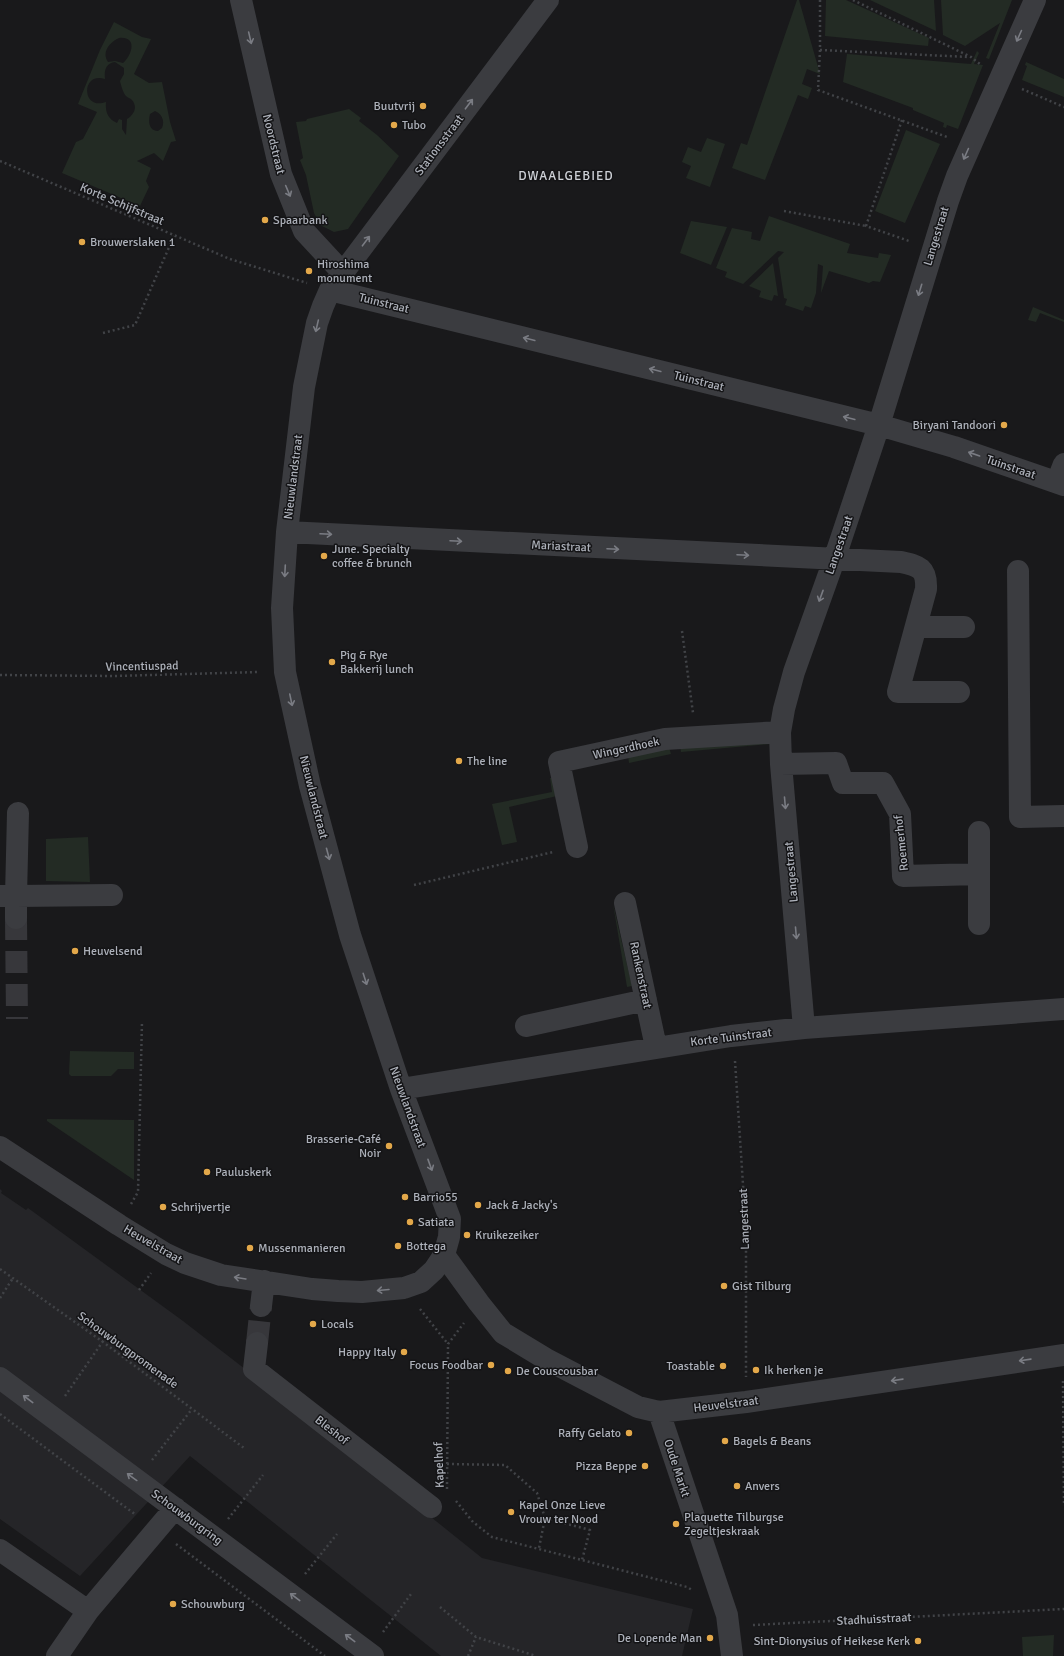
<svg xmlns="http://www.w3.org/2000/svg" width="1064" height="1656" font-family="Signika,sans-serif">
	<style>
		.built { fill: #252528 }
		.green { fill: #232b24; fill-rule: evenodd }
		.lines { fill: none; stroke-linecap: round; stroke-linejoin: round }
		.minor-tunnel { stroke: #37373b; stroke-width: 22; stroke-dasharray: 22 11; stroke-linecap: butt }
		.path { stroke: #414347; stroke-width: 2.5; stroke-dasharray: 2 3; stroke-linecap: butt }
		.minor { stroke: #3b3c40; stroke-width: 22 }
		.oneway { stroke: #7a7c83 }
		.poi-dot { fill: #e3a84a; stroke: #141416; stroke-width: 1.5 }
		.labels { text-anchor: middle; stroke-width: 3; stroke-linejoin: round; paint-order: stroke }
		.poi-label { font-size: 12px; fill: #adb1ba; stroke: #141416; text-anchor: start }
		.street-label { font-size: 12px; fill: #adb1ba; stroke: #141416 }
		.neighbourhood-label { font-size: 13px; letter-spacing: 1px; fill: #cdd0d6; stroke: #141416 }
	</style>
	<rect width="100%" height="100%" fill="#19191b"/>
	<!-- built -->
	<path class="built" d="M0 1189 2 1191 1 1193 26 1210 28 1208 183 1321 284 1399 482 1558 693 1609 682 1656H441L190 1456 80 1576 0 1519Z"/>
	<!-- green -->
	<path class="green" d="M797 0H799L820 74 807 69 802 84 812 88 808 99 798 95 765 180 732 168 741 143 747 145Z
		M826 0H846L929 38 928 46 825 36Z
		M870 0H934L936 31Z
		M941 0H1012L989 59 986 58 1000 23 965 46 943 35Z
		M114 22 142 37 151 39 134 74 149 83 162 82 170 122 176 141 171 142 163 161 154 153 137 161 151 168 146 181 149 187 140 206 62 173 76 142 83 139 97 112 78 104 100 50ZM119 38C138 36 132 55 123 63L115 61 108 62C101 52 110 42 119 38ZM115 62 124 68V74L120 81C121 85 123 93 126 96 128 98 130 98 132 100 138 107 134 115 127 119L126 135 122 129V120L119 119 117 123C108 119 105 112 106 102 81 111 81 71 105 79 104 70 106 63 115 62ZM155 111C162 114 165 121 162 128L158 131C149 131 148 122 150 114Z
		M977 51 979 53 974 64 983 65 958 129 947 125 946 128 943 127 944 123 913 110V108L843 82 847 54 971 64Z
		M1026 62 1064 79V97L1022 80 1027 66 1025 65Z
		M349 109 361 118 359 121 377 135 399 156 348 229 334 232 320 225 314 213 306 175 300 160 303 158 296 122 306 121 307 119Z
		M906 130 940 144 905 223 875 211Z
		M707 138 725 144 710 187 686 178 691 166 682 162 688 147 701 152Z
		M769 216 850 244 847 253 878 258 879 253 891 255 880 282 873 281 869 283 829 271 821 293 823 266 818 264 816 293 811 308 805 306 803 311 785 305 787 299 784 298 778 258 784 252 778 251 743 284 725 277 727 272 716 268 732 228 752 232 751 239 760 241Z
		M691 221 727 227 711 265 680 253Z
		M773 263 778 296 774 295 772 301 759 297 761 291 749 286Z
		M1033 307 1064 320V322L1040 313 1036 322 1028 320Z
		M770 741V744L681 752 680 745Z
		M669 747 671 754 629 763 628 755Z
		M550 778H553L557 796 509 807 517 842 502 845 492 804 552 792Z
		M88 837 90 882 46 881V839Z
		M613 904 632 986 627 987Z
		M70 1051 134 1052V1069H118L111 1076H71L69 1074Z
		M47 1119 134 1120V1180L47 1121Z
		M1054 1635 1053 1656H1023L1022 1637Z"/>
	<g class="lines">
		<!-- minor-tunnel -->
		<path class="minor-tunnel" d="M16 918 17 1019
			M257 1343 261 1306"/>
		<!-- path -->
		<path class="path" d="M820 0V50L818 90 947 137
			M853 0 971 57 980 64
			M820 50 969 57
			M1022 89 1064 107
			M902 120 866 226 909 241
			M0 161 230 259 307 283
			M784 211 866 226
			M103 333 135 325 174 236
			M682 631 693 713
			M0 675 115 676 259 672
			M414 885 553 852
			M735 1061 746 1231V1377
			M131 1204 138 1192 142 1021
			M0 1269 103 1342 244 1448
			M139 1290 151 1273
			M0 1298 13 1278
			M420 1309 448 1344
			M1063 1381 1064 1506
			M65 1396 110 1331
			M0 1414 136 1515
			M152 1460 192 1409
			M447 1464 505 1465 537 1493 545 1518 539 1548
			M447 1489 448 1344 464 1323
			M456 1501 473 1522 492 1537 687 1587 692 1590
			M545 1518 590 1530 582 1560
			M228 1519 263 1475
			M176 1544 325 1656
			M305 1574 337 1534
			M440 1607 476 1637 536 1656
			M753 1625 1064 1609
			M383 1632 411 1594
			M468 1656 476 1637"/>
		<!-- minor -->
		<path class="minor" d="M241 0 281 174 304 231 342 272
			M330 290 879 425 954 447 1064 485
			M1057 482 1064 464
			M287 532 901 562C919 566 927 568 926 589L898 692H959
			M1018 571 1020 817 1064 816
			M916 627H964
			M781 764 836 763 843 783H883L900 814 903 876 979 874
			M18 813 16 896 112 895
			M979 832V924
			M577 847 559 762 665 739 780 732
			M0 896H16V918
			M625 903 656 1047
			M526 1026 646 1000
			M804 1028 781 764 780 732 784 709 794 672 834 560 879 425 948 201 957 176 1035 0
			M401 1089 731 1036 804 1028 1064 1009
			M0 1147 119 1225 166 1254 185 1263 221 1275 312 1289 338 1291 362 1292 404 1288 421 1282 434 1270 444 1255 449 1237 450 1219 401 1089 350 935 310 786 285 672 282 608 287 532 304 387 317 323 323 306 330 290 548 0
			M444 1255 479 1303 503 1333 546 1359 638 1407 659 1412 746 1402 1064 1355
			M261 1306 264 1281
			M257 1343 254 1369 431 1507
			M0 1378 373 1656
			M659 1412 727 1615 732 1656
			M0 1550 88 1611
			M57 1656 88 1611 175 1508"/>
	</g>
	<!-- one-way arrows -->
	<defs><path id="oneway-shaft" d="M-6 0H5M1.5-3L5.5 0L1.5 3" fill="none" stroke-width="1.6" stroke-linecap="round" stroke-linejoin="round"/></defs>
	<g class="oneway">
		<use href="#oneway-shaft" transform="translate(1019 36) rotate(114)"/>
		<use href="#oneway-shaft" transform="translate(250 38) rotate(77)"/>
		<use href="#oneway-shaft" transform="translate(469 104) rotate(-53)"/>
		<use href="#oneway-shaft" transform="translate(966 154) rotate(114)"/>
		<use href="#oneway-shaft" transform="translate(288 191) rotate(67)"/>
		<use href="#oneway-shaft" transform="translate(366 241) rotate(-53)"/>
		<use href="#oneway-shaft" transform="translate(920 290) rotate(107)"/>
		<use href="#oneway-shaft" transform="translate(317 326) rotate(103)"/>
		<use href="#oneway-shaft" transform="translate(529 339) rotate(-166)"/>
		<use href="#oneway-shaft" transform="translate(655 370) rotate(-166)"/>
		<use href="#oneway-shaft" transform="translate(849 418) rotate(-166)"/>
		<use href="#oneway-shaft" transform="translate(974 454) rotate(-161)"/>
		<use href="#oneway-shaft" transform="translate(326 534) rotate(3)"/>
		<use href="#oneway-shaft" transform="translate(456 541) rotate(3)"/>
		<use href="#oneway-shaft" transform="translate(613 549) rotate(3)"/>
		<use href="#oneway-shaft" transform="translate(743 555) rotate(3)"/>
		<use href="#oneway-shaft" transform="translate(285 571) rotate(93)"/>
		<use href="#oneway-shaft" transform="translate(821 596) rotate(110)"/>
		<use href="#oneway-shaft" transform="translate(291 700) rotate(78)"/>
		<use href="#oneway-shaft" transform="translate(785 803) rotate(85)"/>
		<use href="#oneway-shaft" transform="translate(328 854) rotate(75)"/>
		<use href="#oneway-shaft" transform="translate(796 933) rotate(85)"/>
		<use href="#oneway-shaft" transform="translate(365 979) rotate(72)"/>
		<use href="#oneway-shaft" transform="translate(430 1165) rotate(70)"/>
		<use href="#oneway-shaft" transform="translate(240 1278) rotate(-171)"/>
		<use href="#oneway-shaft" transform="translate(383 1290) rotate(175)"/>
		<use href="#oneway-shaft" transform="translate(1025 1360) rotate(172)"/>
		<use href="#oneway-shaft" transform="translate(897 1380) rotate(172)"/>
		<use href="#oneway-shaft" transform="translate(28 1399) rotate(-143)"/>
		<use href="#oneway-shaft" transform="translate(132 1477) rotate(-144)"/>
		<use href="#oneway-shaft" transform="translate(295 1597) rotate(-143)"/>
		<use href="#oneway-shaft" transform="translate(350 1638) rotate(-143)"/>
	</g>
	<!-- markers -->
	<g class="poi-dot">
		<circle cx="423" cy="106" r="4"/>
		<circle cx="394" cy="125" r="4"/>
		<circle cx="265" cy="220" r="4"/>
		<circle cx="82" cy="242" r="4"/>
		<circle cx="309" cy="271" r="4"/>
		<circle cx="1004" cy="425" r="4"/>
		<circle cx="324" cy="556" r="4"/>
		<circle cx="332" cy="662" r="4"/>
		<circle cx="459" cy="761" r="4"/>
		<circle cx="75" cy="951" r="4"/>
		<circle cx="389" cy="1146" r="4"/>
		<circle cx="207" cy="1172" r="4"/>
		<circle cx="405" cy="1197" r="4"/>
		<circle cx="478" cy="1205" r="4"/>
		<circle cx="163" cy="1207" r="4"/>
		<circle cx="410" cy="1222" r="4"/>
		<circle cx="467" cy="1235" r="4"/>
		<circle cx="398" cy="1246" r="4"/>
		<circle cx="250" cy="1248" r="4"/>
		<circle cx="724" cy="1286" r="4"/>
		<circle cx="313" cy="1324" r="4"/>
		<circle cx="404" cy="1352" r="4"/>
		<circle cx="491" cy="1365" r="4"/>
		<circle cx="723" cy="1366" r="4"/>
		<circle cx="756" cy="1370" r="4"/>
		<circle cx="508" cy="1371" r="4"/>
		<circle cx="629" cy="1433" r="4"/>
		<circle cx="725" cy="1441" r="4"/>
		<circle cx="645" cy="1466" r="4"/>
		<circle cx="737" cy="1486" r="4"/>
		<circle cx="511" cy="1512" r="4"/>
		<circle cx="676" cy="1524" r="4"/>
		<circle cx="173" cy="1604" r="4"/>
		<circle cx="710" cy="1638" r="4"/>
		<circle cx="918" cy="1641" r="4"/>
	</g>
	<g class="labels">
		<!-- poi labels -->
		<g class="poi-label">
			<text x="415" y="110" text-anchor="end">Buutvrij</text>
			<text x="402" y="129">Tubo</text>
			<text x="273" y="224">Spaarbank</text>
			<text x="90" y="246">Brouwerslaken 1</text>
			<text x="317" y="268">Hiroshima<tspan x="317" dy="14">monument</tspan></text>
			<text x="996" y="429" text-anchor="end">Biryani Tandoori</text>
			<text x="332" y="553">June. Specialty<tspan x="332" dy="14">coffee &amp; brunch</tspan></text>
			<text x="340" y="659">Pig &amp; Rye<tspan x="340" dy="14">Bakkerij lunch</tspan></text>
			<text x="467" y="765">The line</text>
			<text x="83" y="955">Heuvelsend</text>
			<text x="381" y="1143" text-anchor="end">Brasserie-Café<tspan x="381" dy="14">Noir</tspan></text>
			<text x="215" y="1176">Pauluskerk</text>
			<text x="413" y="1201">Barrio55</text>
			<text x="486" y="1209">Jack &amp; Jacky's</text>
			<text x="171" y="1211">Schrijvertje</text>
			<text x="418" y="1226">Satiata</text>
			<text x="475" y="1239">Kruikezeiker</text>
			<text x="406" y="1250">Bottega</text>
			<text x="258" y="1252">Mussenmanieren</text>
			<text x="732" y="1290">Gist Tilburg</text>
			<text x="321" y="1328">Locals</text>
			<text x="396" y="1356" text-anchor="end">Happy Italy</text>
			<text x="483" y="1369" text-anchor="end">Focus Foodbar</text>
			<text x="715" y="1370" text-anchor="end">Toastable</text>
			<text x="764" y="1374">Ik herken je</text>
			<text x="516" y="1375">De Couscousbar</text>
			<text x="621" y="1437" text-anchor="end">Raffy Gelato</text>
			<text x="733" y="1445">Bagels &amp; Beans</text>
			<text x="637" y="1470" text-anchor="end">Pizza Beppe</text>
			<text x="745" y="1490">Anvers</text>
			<text x="519" y="1509">Kapel Onze Lieve<tspan x="519" dy="14">Vrouw ter Nood</tspan></text>
			<text x="684" y="1521">Plaquette Tilburgse<tspan x="684" dy="14">Zegeltjeskraak</tspan></text>
			<text x="181" y="1608">Schouwburg</text>
			<text x="702" y="1642" text-anchor="end">De Lopende Man</text>
			<text x="910" y="1645" text-anchor="end">Sint-Dionysius of Heikese Kerk</text>
		</g>
		<!-- street labels -->
		<g class="street-label">
			<text transform="translate(274 144) rotate(76)" y="4">Noordstraat</text>
			<text transform="translate(439 145) rotate(-53)" y="4">Stationsstraat</text>
			<text transform="translate(122 204) rotate(23)" y="4">Korte Schijfstraat</text>
			<text transform="translate(936 236) rotate(-73)" y="4">Langestraat</text>
			<text transform="translate(384 303) rotate(14)" y="4">Tuinstraat</text>
			<text transform="translate(699 381) rotate(14)" y="4">Tuinstraat</text>
			<text transform="translate(1011 467) rotate(19)" y="4">Tuinstraat</text>
			<text transform="translate(293 477) rotate(-83)" y="4">Nieuwlandstraat</text>
			<text transform="translate(839 545) rotate(-71)" y="4">Langestraat</text>
			<text transform="translate(561 546) rotate(3)" y="4">Mariastraat</text>
			<text transform="translate(142 666) rotate(-1)" y="4">Vincentiuspad</text>
			<text transform="translate(626 748) rotate(-12)" y="4">Wingerdhoek</text>
			<text transform="translate(314 797) rotate(76)" y="4">Nieuwlandstraat</text>
			<text transform="translate(901 843) rotate(-96)" y="4">Roemerhof</text>
			<text transform="translate(791 872) rotate(-95)" y="4">Langestraat</text>
			<text transform="translate(641 975) rotate(78)" y="4">Rankenstraat</text>
			<text transform="translate(731 1037) rotate(-7)" y="4">Korte Tuinstraat</text>
			<text transform="translate(408 1107) rotate(70)" y="4">Nieuwlandstraat</text>
			<text transform="translate(744 1219) rotate(-92)" y="4">Langestraat</text>
			<text transform="translate(153 1244) rotate(30)" y="4">Heuvelstraat</text>
			<text transform="translate(128 1350) rotate(36)" y="4">Schouwburgpromenade</text>
			<text transform="translate(726 1404) rotate(-7)" y="4">Heuvelstraat</text>
			<text transform="translate(332 1430) rotate(38)" y="4">Bleshof</text>
			<text transform="translate(439 1465) rotate(-92)" y="4">Kapelhof</text>
			<text transform="translate(677 1468) rotate(72)" y="4">Oude Markt</text>
			<text transform="translate(187 1517) rotate(36)" y="4">Schouwburgring</text>
			<text transform="translate(874 1619) rotate(-3)" y="4">Stadhuisstraat</text>
		</g>
		<!-- neighbourhood labels -->
		<g class="neighbourhood-label">
			<text x="566" y="180">DWAALGEBIED</text>
		</g>
	</g>
</svg>
